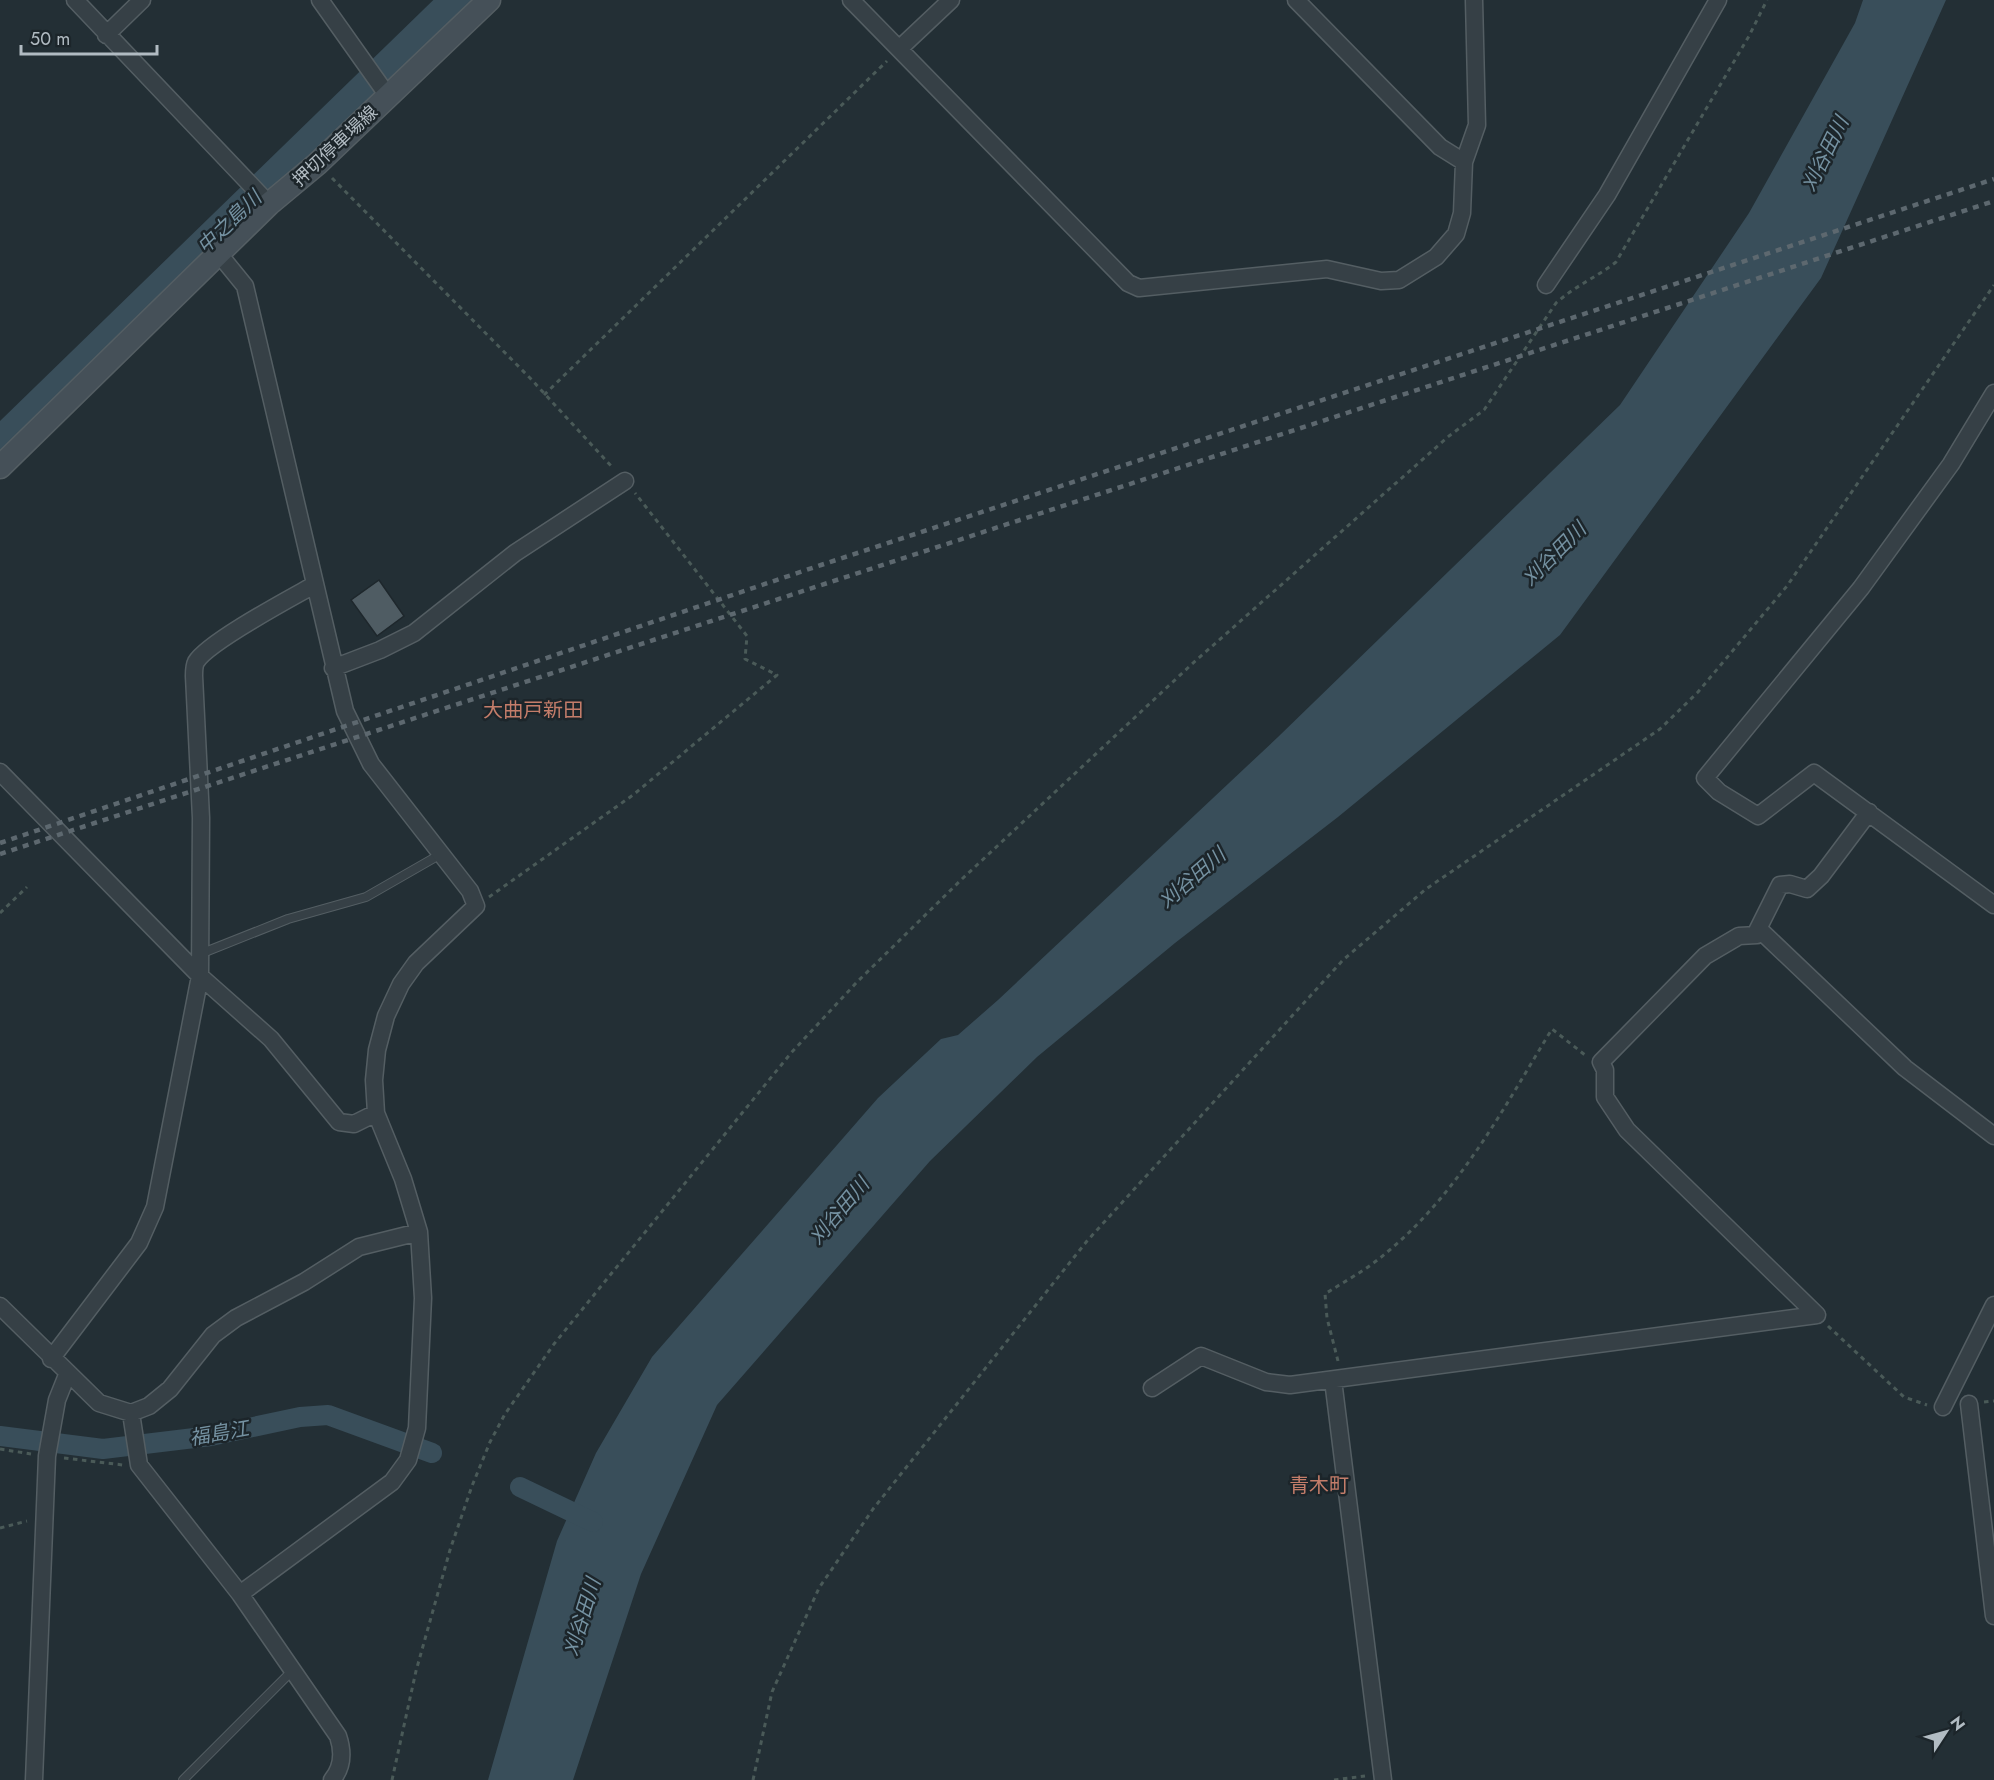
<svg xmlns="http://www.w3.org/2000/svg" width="1994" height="1780" font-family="Jost,'Noto Sans JP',sans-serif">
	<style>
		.water { fill: #394e5a }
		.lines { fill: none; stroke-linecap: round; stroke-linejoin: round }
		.canal { stroke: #394e5a; stroke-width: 20 }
		.river { stroke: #394e5a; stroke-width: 33 }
		.building { fill: #4f5c63; stroke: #1e272c; stroke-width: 1.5 }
		.lane-casing { stroke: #545e63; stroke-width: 10 }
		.street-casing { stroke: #545e63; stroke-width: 19 }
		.secondary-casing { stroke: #545e63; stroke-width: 25 }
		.path { stroke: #4a5a58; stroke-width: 3; stroke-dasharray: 4.5 4.5; stroke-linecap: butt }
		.lane { stroke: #364046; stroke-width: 8 }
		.street { stroke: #364046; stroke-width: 16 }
		.secondary { stroke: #455058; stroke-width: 22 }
		.rail { stroke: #5d686f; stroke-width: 4.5; stroke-dasharray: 6 6; stroke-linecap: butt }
		.labels { text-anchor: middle; stroke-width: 5; stroke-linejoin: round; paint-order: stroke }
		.street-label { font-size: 18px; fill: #b1bbc2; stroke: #1c252a }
		.water-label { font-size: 20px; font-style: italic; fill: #7592a2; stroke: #1c252a }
		.neighbourhood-label { font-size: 20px; fill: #c47d6a; stroke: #1c252a }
	</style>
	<rect width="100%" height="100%" fill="#232f35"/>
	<!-- water -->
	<path class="water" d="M1863 0H1946L1821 278 1560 635 1338 817 1175 943 1037 1057 930 1161 717 1405 641 1574 573 1780H488L557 1541 596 1453 652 1357 878 1098 941 1039 958 1035 998 1000 1278 737 1620 405 1749 213 1855 23Z"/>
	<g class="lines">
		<!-- canal -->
		<path class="canal" d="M0 1436 103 1449 211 1436 300 1417 328 1415 432 1453
			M520 1487 593 1522"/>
		<!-- river -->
		<path class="river" d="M0 444 457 0"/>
	</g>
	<!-- building -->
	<path class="building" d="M379 580 404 616 377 636 351 600Z"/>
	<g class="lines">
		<!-- lane casing -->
		<g class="lane-casing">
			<path id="lane" d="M200 954 288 919 366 897 441 854
				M183 1780 293 1670"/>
		</g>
		<!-- street casing -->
		<g class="street-casing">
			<path id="street" d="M75 0 269 204
				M320 0 388 96
				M851 0 1128 283 1139 288 1327 269 1381 281 1399 280 1436 257 1456 234 1462 213 1464 162 1477 125 1474 0
				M1296 0 1440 147 1464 162
				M106 35 142 0
				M899 49 951 0
				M219 254 245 286 345 711 371 764 470 891 476 906 416 963 401 984 386 1016 377 1050 374 1080 376 1113 403 1179 419 1232 423 1298 417 1428 408 1460 392 1482 240 1594
				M1546 285 1607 195 1718 0
				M1994 393 1951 464 1861 588 1705 778 1719 792 1758 816 1814 773 1994 905
				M333 668 380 650 414 633 515 553 625 481
				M0 772 200 976 271 1039 339 1122 354 1124 376 1113
				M1755 935 1780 885 1790 884 1807 889 1821 876 1869 812
				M0 1306 99 1403 131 1413 149 1406 170 1389 213 1335 236 1318 304 1282 359 1247 419 1232
				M1817 1315 1627 1130 1605 1097V1070L1601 1062 1705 956 1739 936 1757 935 1762 932 1905 1068 1994 1136
				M51 1359 139 1243 155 1207 200 976 201 818 194 676C194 671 194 666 196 662 208 642 291 598 314 585
				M1333 1380 1383 1780
				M1152 1388 1201 1356 1266 1382 1290 1385 1817 1315
				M1969 1404 1994 1616
				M1943 1407 1994 1305
				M131 1413 139 1465 240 1594 338 1736C343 1751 343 1767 332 1780
				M34 1780 47 1456 57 1400 67 1375"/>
		</g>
		<!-- secondary casing -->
		<g class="secondary-casing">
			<path id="secondary" d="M0 467 269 204 317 164 489 0"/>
		</g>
		<!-- path -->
		<path class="path" d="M332 178 530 378 613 468
			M544 395 887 61
			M489 897 633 795 777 675 745 659 747 636 635 493
			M0 913 27 887
			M1828 1326 1904 1397 1927 1405
			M1338 1361 1327 1318 1325 1294C1345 1281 1368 1269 1386 1253 1459 1193 1503 1109 1552 1029L1585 1055
			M1984 1402 1994 1401
			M0 1449 31 1454
			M64 1458 123 1465
			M0 1528 27 1521
			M392 1780 416 1671 450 1550 472 1486 490 1442 505 1414 554 1344 791 1053 857 982 962 879 1192 664 1449 436 1484 410 1556 303C1575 286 1597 277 1616 262L1749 36 1767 0
			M753 1780 772 1692 819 1588 873 1509 1087 1241 1343 960 1426 889 1660 729 1698 692 1787 586 1994 285
			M1334 1780 1365 1776"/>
		<!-- lane -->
		<use href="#lane" class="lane"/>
		<!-- street -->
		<use href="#street" class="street"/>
		<!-- secondary -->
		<use href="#secondary" class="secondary"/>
		<!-- rail -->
		<path class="rail" d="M0 843 821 565 1994 179
			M0 854 1994 201"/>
	</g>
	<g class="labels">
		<!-- street labels -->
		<g class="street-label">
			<text transform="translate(335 146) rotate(-43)" y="6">押切停車場線</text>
		</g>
		<!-- water labels -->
		<g class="water-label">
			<text transform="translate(1825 154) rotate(-64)" y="7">刈谷田川</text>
			<text transform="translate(229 222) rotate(-44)" y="7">中之島川</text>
			<text transform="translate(1554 554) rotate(-45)" y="7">刈谷田川</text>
			<text transform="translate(1192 878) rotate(-41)" y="7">刈谷田川</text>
			<text transform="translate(839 1211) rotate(-50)" y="7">刈谷田川</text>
			<text transform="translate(219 1433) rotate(-10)" y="7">福島江</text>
			<text transform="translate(582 1617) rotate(-73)" y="7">刈谷田川</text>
		</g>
		<!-- neighbourhood labels -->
		<g class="neighbourhood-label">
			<text x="533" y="717">大曲戸新田</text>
			<text x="1319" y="1492">青木町</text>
		</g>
	</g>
	<!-- north arrow -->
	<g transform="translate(1946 1732) rotate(54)" stroke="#1c252a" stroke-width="4.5" paint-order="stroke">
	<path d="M0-4.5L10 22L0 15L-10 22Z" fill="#b1bbc2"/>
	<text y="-9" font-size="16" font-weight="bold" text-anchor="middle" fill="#b1bbc2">N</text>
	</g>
	<!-- scale -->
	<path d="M21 45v9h136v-9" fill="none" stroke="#b1bbc2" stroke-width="3"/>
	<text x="30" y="45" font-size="18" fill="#b1bbc2" stroke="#1c252a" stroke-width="4.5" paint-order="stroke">50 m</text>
</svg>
